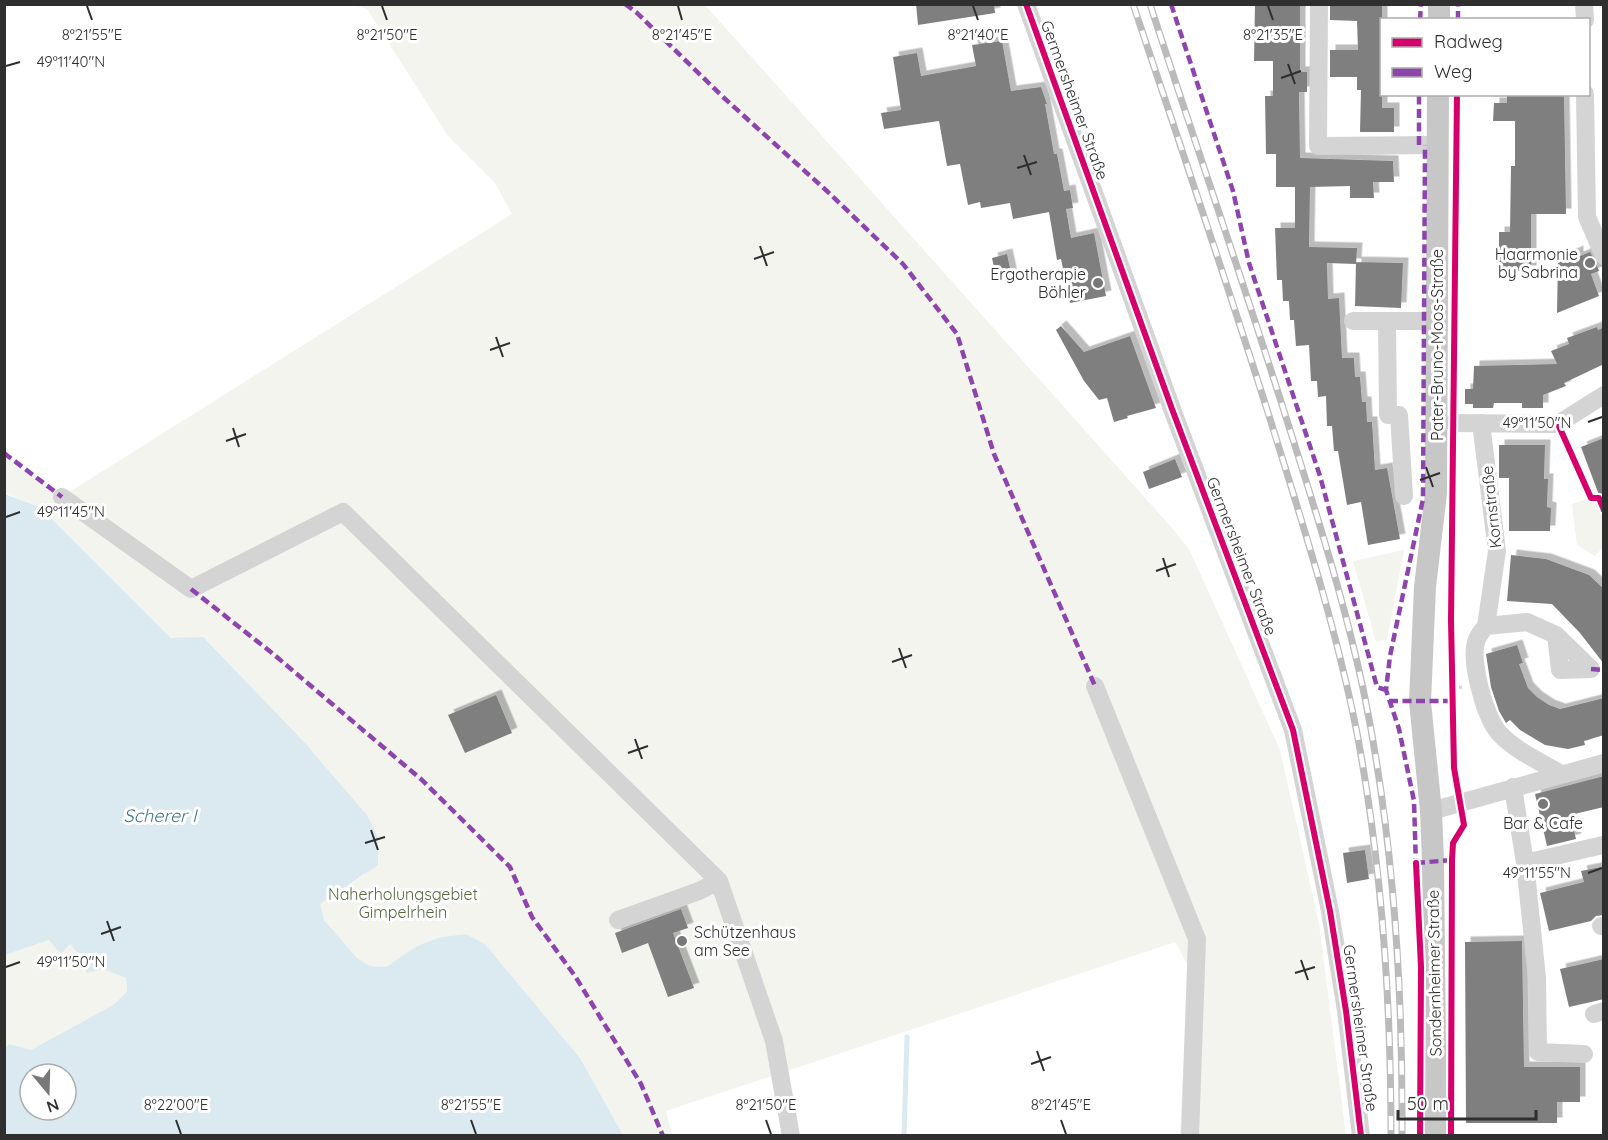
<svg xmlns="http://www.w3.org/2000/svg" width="1608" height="1140" font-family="Quicksand,sans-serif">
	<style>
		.green { fill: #f2f4ed }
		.water { fill: #dbeaf0; fill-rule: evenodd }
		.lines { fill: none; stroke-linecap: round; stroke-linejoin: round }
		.stream { stroke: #dbeaf0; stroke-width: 5 }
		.building { fill: #7f7f7f; filter: url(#shadow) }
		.path { stroke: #d4d4d4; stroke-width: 3; stroke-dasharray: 3 3; stroke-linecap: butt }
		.minor { stroke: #d4d4d4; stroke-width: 18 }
		.major { stroke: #c7c7c7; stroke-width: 22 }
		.rail-casing { stroke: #bbb; stroke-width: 7 }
		.rail { stroke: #fff; stroke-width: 4.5; stroke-dasharray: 14; stroke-linecap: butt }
		.quiet { stroke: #8e44ad; stroke-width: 4.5; stroke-dasharray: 9 4.5; stroke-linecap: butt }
		.cycleway-casing { stroke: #fff; stroke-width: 10 }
		.cycleway { stroke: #d6006c; stroke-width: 6 }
		.ticks { fill: none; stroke: #2f2f2f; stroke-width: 2 }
		.poi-dot { fill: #787878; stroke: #fff; stroke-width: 2 }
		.labels { text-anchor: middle; stroke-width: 6; stroke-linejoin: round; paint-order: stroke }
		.street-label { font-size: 16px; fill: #2f2f2f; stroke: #fff }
		.poi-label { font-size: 16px; fill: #2f2f2f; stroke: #fff; text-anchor: end }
		.park-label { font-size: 16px; fill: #57683f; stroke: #fff }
		.water-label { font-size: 18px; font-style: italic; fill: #42788c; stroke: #fff }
		.ticks-label { font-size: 15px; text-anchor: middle; fill: #2f2f2f; stroke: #fff; stroke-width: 6; stroke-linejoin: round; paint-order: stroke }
	</style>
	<defs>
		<filter id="shadow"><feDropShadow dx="5.5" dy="-5.5" stdDeviation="0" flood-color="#0004"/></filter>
	</defs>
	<rect width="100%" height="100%" fill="#fff"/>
	<!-- green -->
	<path class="green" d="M354 5H705L1172 528 1189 549 1280 750 1319 923 1346 1135H1180L1188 966 1175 942 666 1111 672 1135H623L580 1058 485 944 466 934 441 937 417 946 386 967 370 966 357 958 324 920 319 903 365 875 171 638 40 507 5 493 4 453 63 496 512 214 495 183 448 136 367 9Z
		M1591 498H1599L1603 510V547L1595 556 1577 545 1572 504Z
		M1404 550 1387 640 1376 642 1353 561Z
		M49 940 70 943 85 961 126 978 127 992 113 1005 30 1051 10 1045 5 1049V955Z"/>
	<!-- water -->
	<path class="water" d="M5 494 40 507 171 638 203 637 303 741 367 815 378 838V865L320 904 324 920 357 958 370 966 386 967 417 946 441 937 466 934 485 944 580 1058 623 1135H5V1049L9 1044 31 1050 113 1005 127 992 126 978 103 969 86 973 85 961 70 944 61 954 49 940 5 955ZM30 1074H66V1110H30Z"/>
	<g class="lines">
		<!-- stream -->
		<path class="stream" d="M904 1136 907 1037"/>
	</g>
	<!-- building -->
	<path class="building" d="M916 4H994L995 13 918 25Z
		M1255 4H1300V72H1307V92H1299L1300 158 1393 161 1394 182H1373L1374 198H1350V186L1310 187 1309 247 1357 248 1356 264 1327 263 1328 299 1339 298 1342 358H1354L1355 377H1360L1362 402H1366L1367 422H1372L1375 470 1387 468 1400 539 1368 545 1361 502 1347 505 1338 451H1334L1332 426H1327L1326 396 1318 397 1317 381H1311L1309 345 1296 346 1294 320H1290L1289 301H1283L1282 280H1277L1275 228H1295V187H1276V154H1266L1265 96H1273V61H1254Z
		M1330 4H1382V108H1394V132H1360L1361 90H1357V77H1330V50H1358L1357 21 1330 20Z
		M1002 41 1011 91 1041 87 1047 104H1045L1054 154H1057L1064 191 1070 190 1073 208 1066 209 1071 238 1094 233 1106 296 1070 303 1061 259 1057 260 1049 212 1013 219 1010 203 981 208 980 202 968 205 960 164 947 166 939 121 884 129 881 113 901 110 893 57 917 53 921 76 976 66 972 45Z
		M1507 94H1564L1566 214H1531V271H1499V232H1510L1511 166H1515V121H1493L1494 103H1507Z
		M1578 251V257L1590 252 1596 263 1599 271 1591 274 1599 296 1557 313 1558 260Z
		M1007 254 1012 277 997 281 992 258Z
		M1356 262 1403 263 1401 308 1355 306Z
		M1061 326 1084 352 1130 336 1156 408 1127 416 1128 418 1114 422 1107 398 1099 400 1084 381 1056 330Z
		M1597 327 1598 330 1604 327V364L1564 383 1566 386 1543 395V408H1522V403H1494L1493 408H1473V404H1465V389H1473L1474 366 1557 364 1551 351 1569 344 1567 338Z
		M1604 438V503H1602L1581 447Z
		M1499 445H1545L1544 479H1548L1547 507 1551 508 1550 531H1509V478H1499Z
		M1175 459 1182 477 1149 489 1143 472Z
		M1511 555 1546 559 1589 575 1604 589V664L1580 633 1552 604 1507 601Z
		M1517 645 1523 663 1519 664 1528 688 1537 697 1549 705 1560 709 1604 698V735L1584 741 1585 745 1568 749 1545 745 1520 730 1510 720 1506 723 1499 711 1491 687 1486 654Z
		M496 695 512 733 465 753 448 715Z
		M1604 776V807L1570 815 1576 839 1547 846 1535 794Z
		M1365 850 1369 879 1347 883 1343 853Z
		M1601 867 1604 876V915L1596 916 1591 921 1549 931 1540 893 1584 882 1581 871Z
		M681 909 688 928 673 933 694 988 668 997 648 943 622 953 615 933Z
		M1522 941 1524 1067H1580V1102H1557V1123H1466L1465 942Z
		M1604 959V999L1569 1007 1560 969Z"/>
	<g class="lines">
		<!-- path -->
		<path class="path" d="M1453 688 1463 687"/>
		<!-- minor -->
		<path class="minor" d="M1026 4 1172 409 1293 730 1330 911 1346 1011 1361 1136
			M1319 4 1318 146 1437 145
			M1584 4 1585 20
			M1585 94 1587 217 1604 256
			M1353 321H1437
			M1387 321 1388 415H1399L1404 496
			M1454 423 1558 424 1604 395
			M1481 423 1497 551 1486 626
			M62 497 191 589 343 512 719 881 774 1041 791 1136
			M1556 635 1591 669 1560 670 1556 635 1527 622 1486 626C1482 631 1478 635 1476 642 1470 661 1485 719 1500 734 1516 751 1541 762 1561 774
			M1095 686 1197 939 1190 1136
			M1513 787 1525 863 1537 978 1538 1052 1584 1054
			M1431 811 1604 763
			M1525 863 1603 845
			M618 920 699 891 719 881
			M1601 926H1604
			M1594 1014 1604 1011"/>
		<!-- major -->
		<path class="major" d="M1439 20V4
			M1436 1136 1433 861 1431 811 1420 702 1425 587 1436 493 1438 94"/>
		<!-- rail casing -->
		<g class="rail-casing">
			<path id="rail" d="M1133 4C1180 144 1227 283 1271 422 1303 525 1336 627 1357 733 1382 866 1391 1000 1391 1136
				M1150 4C1194 140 1241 275 1284 411 1314 506 1345 601 1365 698 1394 842 1403 989 1402 1136"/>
		</g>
		<!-- rail -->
		<use href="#rail" class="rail"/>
		<!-- quiet -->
		<path class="quiet" d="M625 4 636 12 723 97 828 192 903 264 957 334 994 454 1095 686
			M1171 4 1233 191 1249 263 1320 476 1377 687 1386 690
			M1420 20 1421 4
			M1458 20V4
			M1419 145V94
			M4 453 62 497
			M191 589 272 653 422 780 510 867 532 917 575 976 641 1084 663 1136
			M1591 669 1604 670
			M1389 701H1453
			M1416 863 1452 860
			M1416 867 1414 801 1399 729 1386 690 1390 656 1423 499 1425 145"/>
		<!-- cycleway casing -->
		<g class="cycleway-casing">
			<path id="cycleway" d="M1026 4 1172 409 1293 730 1330 911 1346 1011 1361 1136
				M1558 424 1591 498H1599L1604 510
				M1416 863 1421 967 1420 1136
				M1451 1136 1452 860 1453 843 1464 825 1454 768 1451 620 1457 94"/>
		</g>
		<!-- cycleway -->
		<use href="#cycleway" class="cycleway"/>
	</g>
	<!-- ticks -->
	<path class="ticks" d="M87 6 92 20M382 6 387 20M678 6 682 20M973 6 978 20M1268 6 1273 20M1288 64 1295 84M6 66 20 62M1281 78 1301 71M1024 155 1031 175M1017 168 1037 162M760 246 767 266M754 259 774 252M496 337 503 357M490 350 510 343M1588 422 1602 417M233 428 239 447M226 441 246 434M1426 467 1433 487M1420 480 1440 473M6 517 20 512M1163 558 1169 577M1156 571 1176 564M899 648 906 668M892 662 912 655M635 739 642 759M628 753 648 746M371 830 378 850M365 843 385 837M1588 873 1602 868M107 921 114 941M101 934 121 927M1301 960 1308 980M6 967 20 962M1295 973 1315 967M1037 1051 1044 1071M1031 1064 1051 1057M176 1120 181 1134M471 1120 476 1134M766 1120 771 1134M1061 1120 1066 1134"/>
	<!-- markers -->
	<g class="poi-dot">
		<circle cx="1590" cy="263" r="6"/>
		<circle cx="1098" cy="283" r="6"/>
		<circle cx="1543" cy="804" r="6"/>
		<circle cx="682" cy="941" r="6"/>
	</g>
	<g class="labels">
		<!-- street labels -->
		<g class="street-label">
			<text transform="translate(1075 100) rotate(70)" y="6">Germersheimer Straße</text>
			<text transform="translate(1437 345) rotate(-90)" y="6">Pater-Bruno-Moos-Straße</text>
			<text transform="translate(1491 507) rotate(-96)" y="6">Kornstraße</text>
			<text transform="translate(1242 556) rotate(69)" y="6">Germersheimer Straße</text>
			<text transform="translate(1434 973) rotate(-91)" y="6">Sondernheimer Straße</text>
			<text transform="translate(1361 1028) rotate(82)" y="6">Germersheimer Straße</text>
		</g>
		<!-- poi labels -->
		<g class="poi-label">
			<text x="1578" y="260">Haarmonie<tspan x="1578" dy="18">by Sabrina</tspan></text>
			<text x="1086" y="280">Ergotherapie<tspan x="1086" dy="18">Böhler</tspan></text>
			<text x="1543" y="829" text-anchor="middle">Bar &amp; Cafe</text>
			<text x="694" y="938" text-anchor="start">Schützenhaus<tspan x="694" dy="18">am See</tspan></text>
		</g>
		<!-- park labels -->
		<g class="park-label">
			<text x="403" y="900">Naherholungsgebiet<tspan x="403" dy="18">Gimpelrhein</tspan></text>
		</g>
		<!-- water labels -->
		<g class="water-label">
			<text x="160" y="822">Scherer I</text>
		</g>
	</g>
	<g class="ticks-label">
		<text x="92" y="40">8°21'55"E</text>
		<text x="387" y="40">8°21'50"E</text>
		<text x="682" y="40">8°21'45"E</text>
		<text x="978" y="40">8°21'40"E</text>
		<text x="1273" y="40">8°21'35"E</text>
		<text x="71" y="67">49°11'40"N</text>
		<text x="1537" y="428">49°11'50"N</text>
		<text x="71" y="517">49°11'45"N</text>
		<text x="1537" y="878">49°11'55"N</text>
		<text x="71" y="967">49°11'50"N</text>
		<text x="176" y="1110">8°22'00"E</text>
		<text x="471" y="1110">8°21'55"E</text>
		<text x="766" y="1110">8°21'50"E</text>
		<text x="1061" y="1110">8°21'45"E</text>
	</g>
	<!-- border -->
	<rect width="1608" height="1140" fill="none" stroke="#2f2f2f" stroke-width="12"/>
	<!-- legend -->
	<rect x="1380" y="18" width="210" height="78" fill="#ffffff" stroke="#acacac" stroke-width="1.5"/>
	<rect x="1392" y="38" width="30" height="9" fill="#d6006c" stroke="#acacac" stroke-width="1.5"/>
	<text x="1434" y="48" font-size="18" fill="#2f2f2f">Radweg</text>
	<rect x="1392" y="68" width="30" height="9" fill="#8e44ad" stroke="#acacac" stroke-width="1.5"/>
	<text x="1434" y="78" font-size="18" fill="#2f2f2f">Weg</text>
	<!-- north arrow -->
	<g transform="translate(48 1092) rotate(161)"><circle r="28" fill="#ffffff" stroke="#acacac" stroke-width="1.5"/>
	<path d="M0-4.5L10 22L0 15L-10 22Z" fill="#787878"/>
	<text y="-9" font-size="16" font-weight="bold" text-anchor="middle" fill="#2f2f2f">N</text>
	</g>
	<!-- scale -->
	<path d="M1398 1110v9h138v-9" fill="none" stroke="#2f2f2f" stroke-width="3"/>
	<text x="1407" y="1110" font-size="18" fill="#2f2f2f" stroke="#ffffff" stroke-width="4.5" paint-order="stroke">50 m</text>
</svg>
